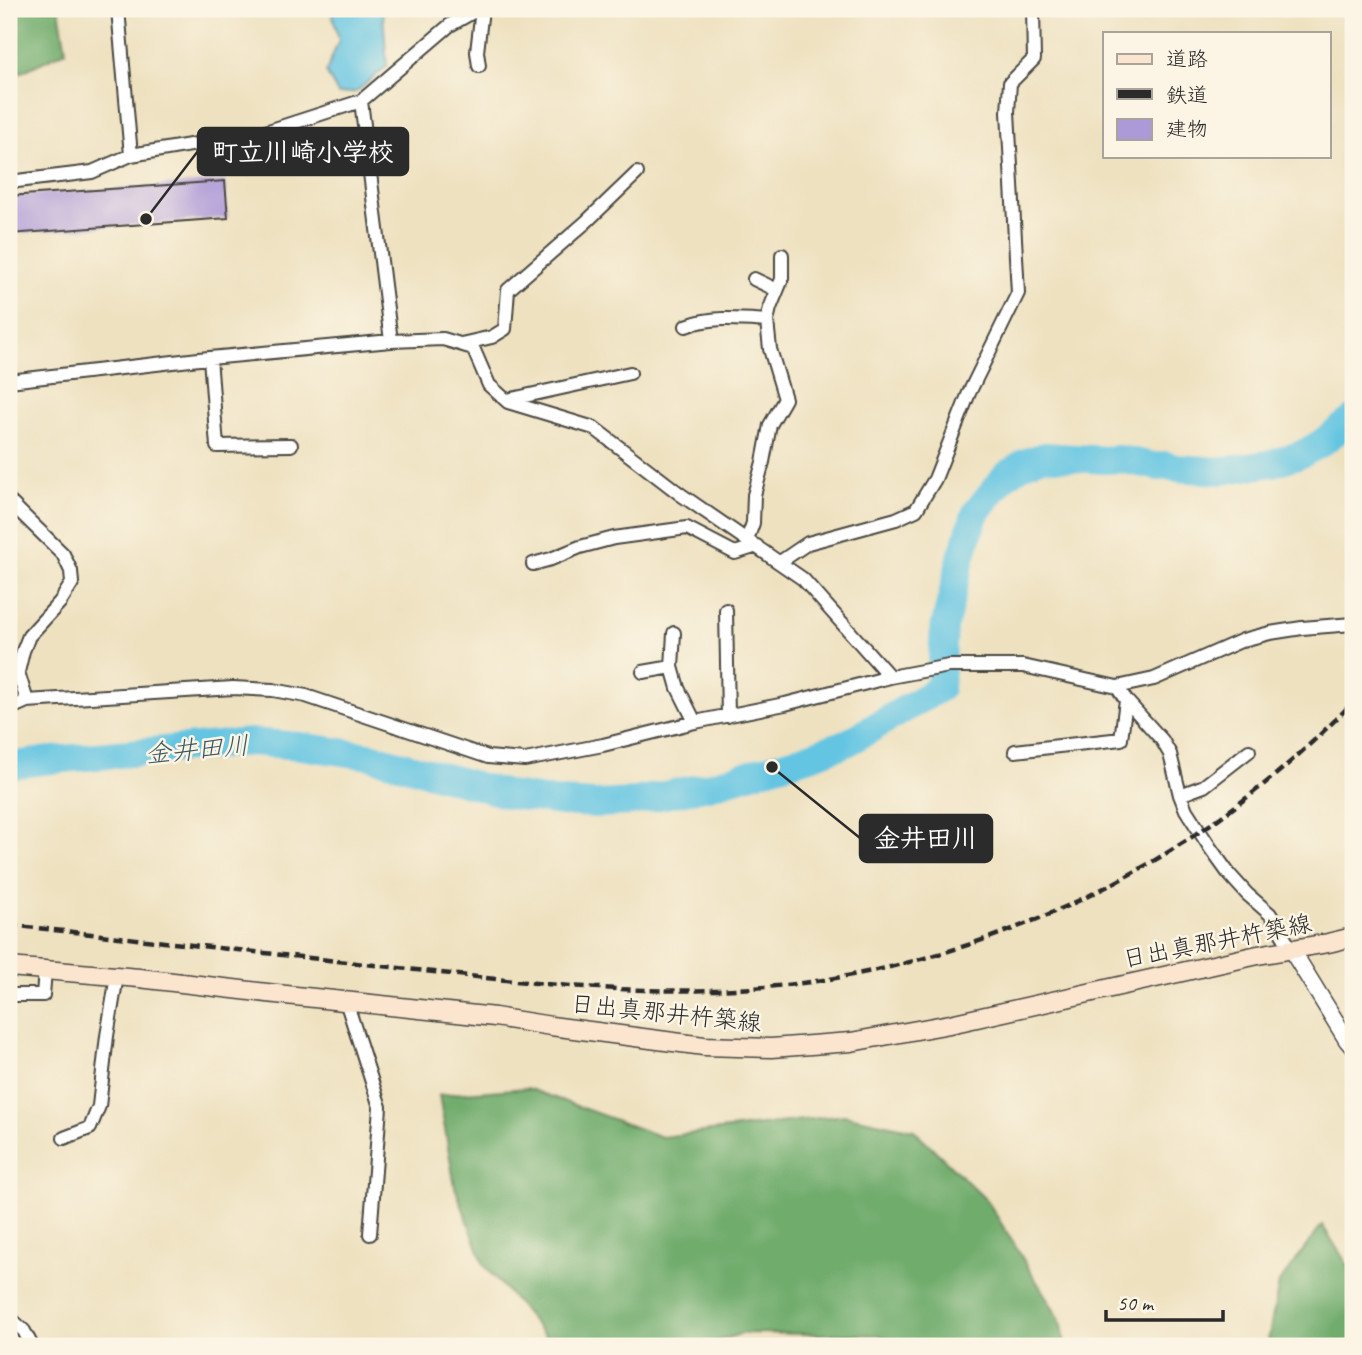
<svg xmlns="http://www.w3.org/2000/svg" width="1362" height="1355" font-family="Caveat,'Klee One',sans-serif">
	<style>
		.forest { fill: #70ac6c; stroke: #4e6c4c; stroke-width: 2 }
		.water { fill: #64c5e2; stroke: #487886; stroke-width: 2 }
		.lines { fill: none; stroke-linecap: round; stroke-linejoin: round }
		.river { stroke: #64c5e2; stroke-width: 28 }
		.building { fill: #ac99d7 }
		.minor-casing { stroke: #484641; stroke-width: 16 }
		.tertiary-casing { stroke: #484641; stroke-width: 19 }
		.secondary-casing { stroke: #484641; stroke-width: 21 }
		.minor { stroke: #fff; stroke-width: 12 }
		.tertiary { stroke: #fff; stroke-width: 16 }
		.secondary { stroke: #fbe5cf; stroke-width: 18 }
		.rail { stroke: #2b2b2b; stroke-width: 4.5; stroke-dasharray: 10 5; stroke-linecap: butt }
		.labels { text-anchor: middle; stroke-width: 5; stroke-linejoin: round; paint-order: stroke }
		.street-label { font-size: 24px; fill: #2b2b2b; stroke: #fcf5e5 }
		.water-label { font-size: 26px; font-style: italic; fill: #3c5962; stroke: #fcf5e5 }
		.leader { fill: none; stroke: #2b2b2b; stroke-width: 2.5 }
		.callout-dot { fill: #2b2b2b; stroke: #fcf5e5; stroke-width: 2.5 }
		.callout { fill: #2b2b2b; stroke: #2b2b2b; stroke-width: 2.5 }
		.callout-label { font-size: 26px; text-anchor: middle; font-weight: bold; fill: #fff }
	</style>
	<rect width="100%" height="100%" fill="#fcf5e5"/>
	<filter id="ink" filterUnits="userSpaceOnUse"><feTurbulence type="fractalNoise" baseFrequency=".0143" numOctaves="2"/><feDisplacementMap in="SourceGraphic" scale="14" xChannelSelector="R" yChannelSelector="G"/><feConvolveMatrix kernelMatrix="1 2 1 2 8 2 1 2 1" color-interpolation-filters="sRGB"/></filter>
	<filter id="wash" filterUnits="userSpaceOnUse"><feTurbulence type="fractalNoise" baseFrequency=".00686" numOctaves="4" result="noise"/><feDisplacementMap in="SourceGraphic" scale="28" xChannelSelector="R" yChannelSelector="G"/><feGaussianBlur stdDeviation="1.57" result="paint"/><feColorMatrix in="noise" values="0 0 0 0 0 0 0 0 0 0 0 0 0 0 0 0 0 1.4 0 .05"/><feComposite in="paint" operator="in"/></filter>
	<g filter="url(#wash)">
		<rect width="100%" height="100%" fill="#eee1c0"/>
		<!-- forest -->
		<path class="forest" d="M9 9H59L66 51 9 78Z
			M527 1088 662 1137 844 1115 914 1130 988 1202 1059 1318 1066 1346H906L879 1335 744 1333 701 1346H554L484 1265 455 1187 439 1095Z
			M1322 1225 1353 1273V1346H1267L1279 1283Z"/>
		<!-- water -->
		<path class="water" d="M331 9H385L383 15 387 66 356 92 338 94 326 72 339 40Z"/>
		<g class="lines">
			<!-- river -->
			<path class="river" d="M9 766 42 761 251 742 300 746 370 756 510 795 560 802 597 804 631 802 708 786 807 757 849 742 940 688 944 628 962 554 976 512 1005 476 1026 462 1044 456 1105 460 1119 459 1159 467 1166 465 1175 468 1221 471 1273 463 1302 454 1320 444 1353 419"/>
		</g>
		<g id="blocks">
			<!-- building -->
			<path class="building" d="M225 181 228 218 9 234V196Z"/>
		</g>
	</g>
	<g filter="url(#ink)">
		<use href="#blocks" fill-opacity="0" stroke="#484641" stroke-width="2"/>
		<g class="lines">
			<!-- minor casing -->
			<g class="minor-casing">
				<path id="minor" d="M118 9 131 155
					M479 66 477 52 482 9
					M361 101 391 341
					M9 182 92 172 131 155 262 133 361 101 450 25 478 9
					M754 279 777 290
					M686 326C712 316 739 319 767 321
					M461 344 492 337 505 329 508 290 586 222 637 173
					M210 358 217 446 291 445
					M9 381 199 359 391 341 443 339 473 348 489 385 508 402 594 428 680 494 803 579 890 677
					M507 400 630 373
					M9 501 63 554 71 571 72 583 60 602 29 636 23 651 18 672 27 701
					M747 540 753 523 754 495 763 462 770 425 785 399 770 349 767 321 770 308 782 279V255
					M780 562 808 543 896 519 916 510 935 479 969 393 1018 293 1008 112 1010 83 1034 59 1033 9
					M533 564 551 559 580 547 614 538 687 528 735 553 757 546
					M726 610 728 716
					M674 633 672 667 678 688 695 722
					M643 672 672 667
					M1117 687 1126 700 1162 740 1170 754 1180 795 1186 810 1211 849 1229 874 1247 894 1270 914 1291 949
					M9 709 27 701 233 688 273 690 306 696 488 757 525 760 603 745 695 722 785 704 890 677 949 666H1023L1117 687 1154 679 1243 640 1270 633 1302 628 1353 624
					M1015 751 1121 739 1126 700
					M1180 795 1204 786 1249 751
					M9 995H43L45 970
					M346 1001 380 1107 370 1234
					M64 1138 90 1128 99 1106 107 1036 117 976
					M9 1317 24 1331 32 1346"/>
			</g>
			<!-- tertiary casing -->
			<g class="tertiary-casing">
				<path id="tertiary" d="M1291 949 1347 1040 1353 1047"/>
			</g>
			<!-- secondary casing -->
			<g class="secondary-casing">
				<path id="secondary" d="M9 967 139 978 267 993 495 1017 551 1026 704 1046 771 1048 851 1042 950 1024 1258 955 1328 943 1353 937"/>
			</g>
			<!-- minor -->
			<use href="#minor" class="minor"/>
			<!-- tertiary -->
			<use href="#tertiary" class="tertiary"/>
			<!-- secondary -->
			<use href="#secondary" class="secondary"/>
			<!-- rail -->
			<path class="rail" d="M9 925C128 938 246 951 365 964 488 978 613 996 737 989 915 980 1100 910 1241 802 1281 772 1318 738 1353 702"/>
		</g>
	</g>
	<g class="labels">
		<!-- street labels -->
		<g class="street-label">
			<text transform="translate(1217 941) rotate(-11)" y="8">日出真那井杵築線</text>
			<text transform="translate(666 1013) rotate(6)" y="8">日出真那井杵築線</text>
		</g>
		<!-- water labels -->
		<g class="water-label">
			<text transform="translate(197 749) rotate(-5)" y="9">金井田川</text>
		</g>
	</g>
	<!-- callouts -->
	<path class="leader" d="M146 219L198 151M772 767L860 838"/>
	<g class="callout-dot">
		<circle cx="146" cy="219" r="7"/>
		<circle cx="772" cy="767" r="7"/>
	</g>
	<g class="callout">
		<rect x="198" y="128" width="210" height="47" rx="7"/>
		<rect x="860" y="815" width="132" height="47" rx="7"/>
	</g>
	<g class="callout-label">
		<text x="303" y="161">町立川崎小学校</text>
		<text x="926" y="847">金井田川</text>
	</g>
	<!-- margin -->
	<rect width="1362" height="1355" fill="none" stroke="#fcf5e5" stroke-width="35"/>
	<!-- legend -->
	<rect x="1103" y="32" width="228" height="126" fill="#fcf5e5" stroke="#a8a49b" stroke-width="2"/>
	<rect x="1117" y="54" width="35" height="10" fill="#fbe5cf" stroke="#a8a49b" stroke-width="2"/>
	<text x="1166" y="66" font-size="21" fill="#2b2b2b">道路</text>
	<rect x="1117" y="89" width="35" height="10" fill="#2b2b2b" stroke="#a8a49b" stroke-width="2"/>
	<text x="1166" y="102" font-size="21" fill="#2b2b2b">鉄道</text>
	<rect x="1117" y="119" width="35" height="21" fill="#ac99d7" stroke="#a8a49b" stroke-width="2"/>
	<text x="1166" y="136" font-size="21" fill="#2b2b2b">建物</text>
	<!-- scale -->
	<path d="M1106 1310v10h117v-10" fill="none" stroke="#2b2b2b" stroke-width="3.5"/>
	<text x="1117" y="1310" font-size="21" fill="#2b2b2b" stroke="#fcf5e5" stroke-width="5" paint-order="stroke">50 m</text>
</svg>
